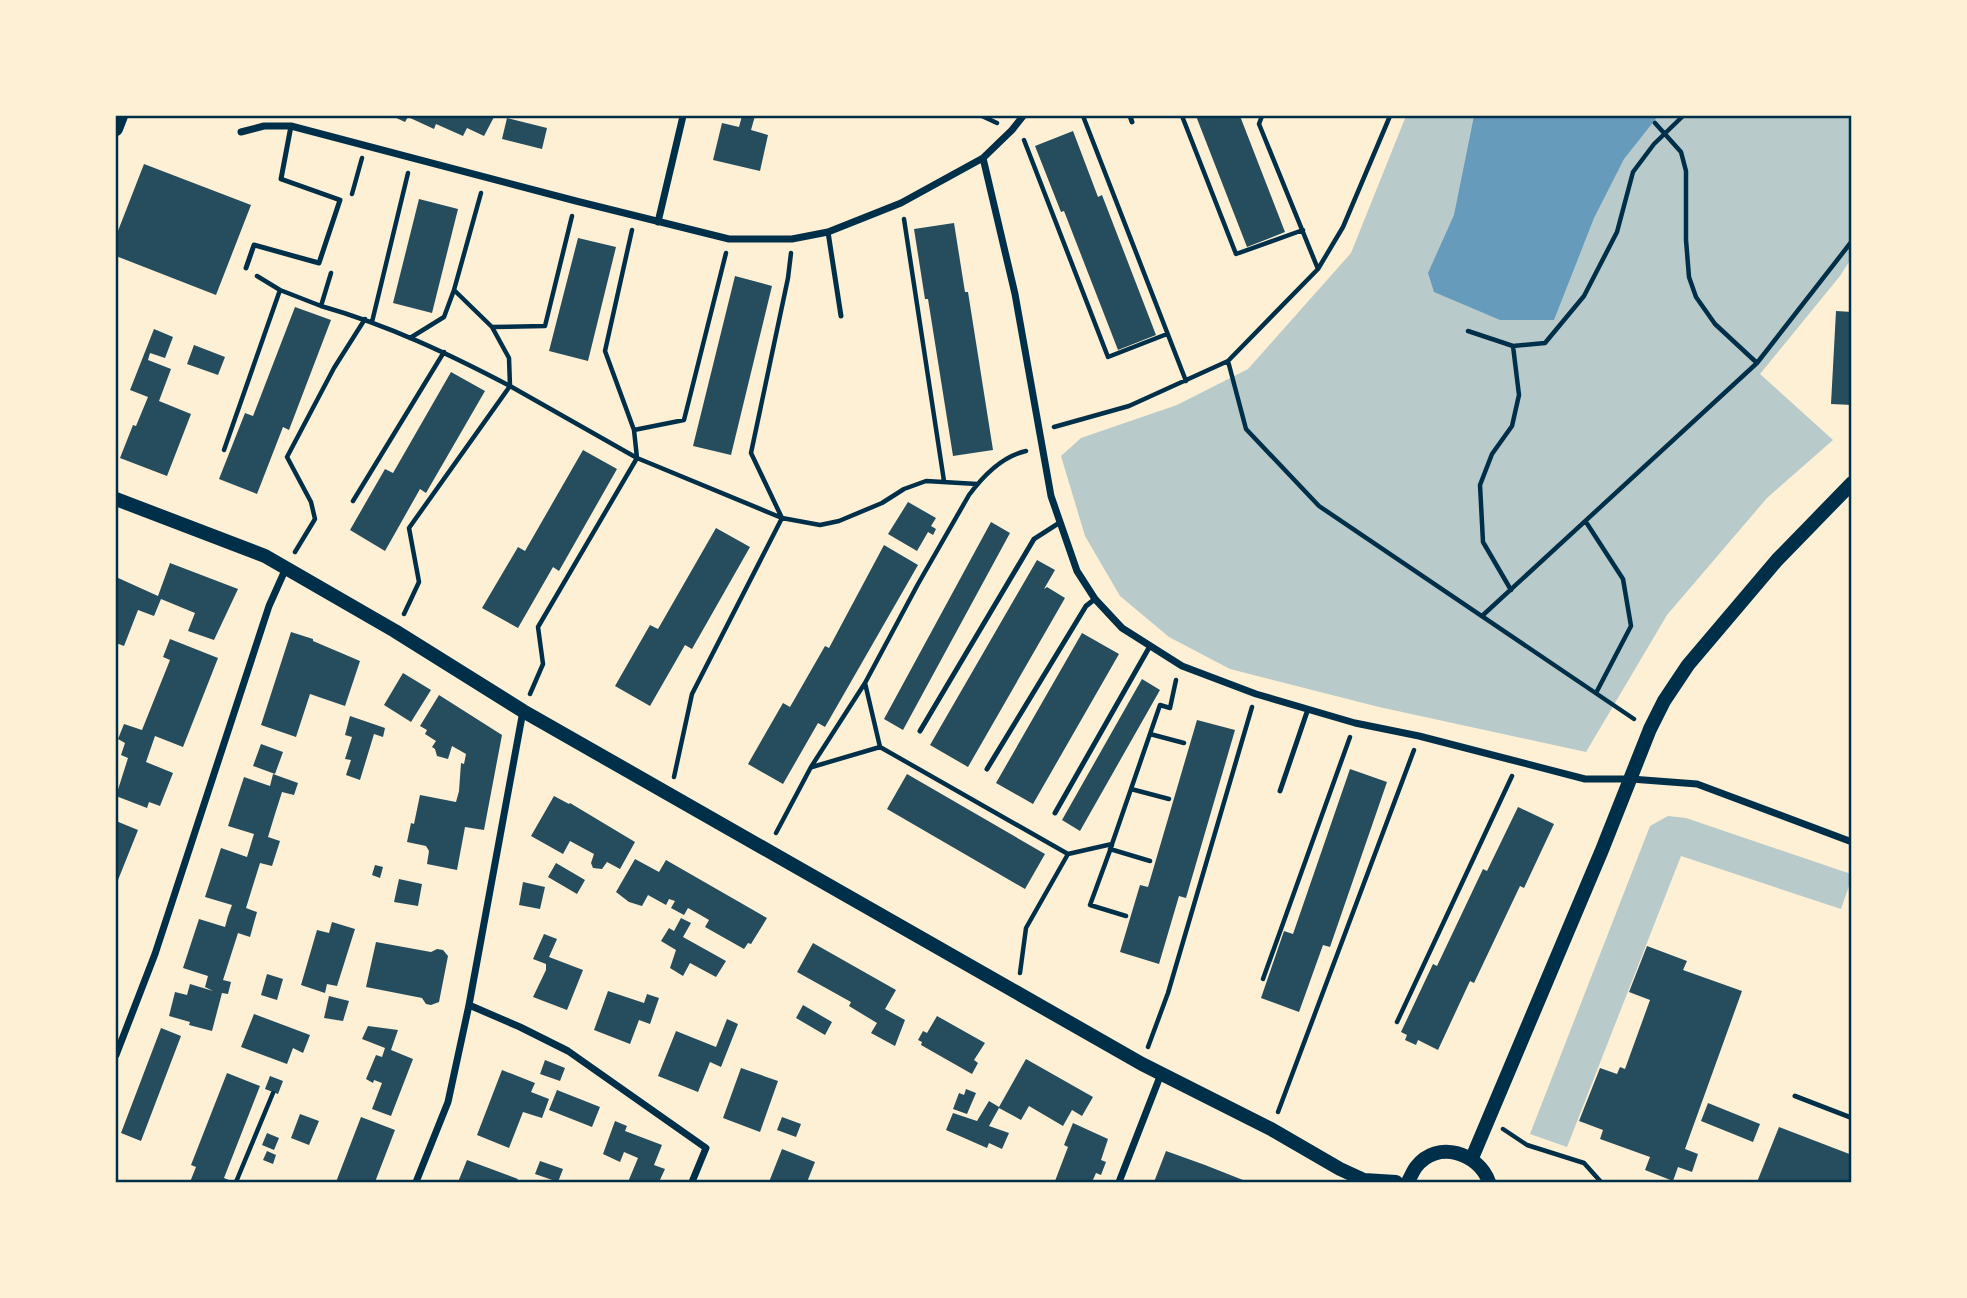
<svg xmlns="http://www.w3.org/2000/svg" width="1967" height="1298" font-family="'Fira Sans Condensed',sans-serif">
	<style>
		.green { fill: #b9caca }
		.water { fill: #669bbc }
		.building { fill: #264d5e }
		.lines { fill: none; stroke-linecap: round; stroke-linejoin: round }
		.path { stroke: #003049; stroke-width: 4.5 }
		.service { stroke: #003049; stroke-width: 5 }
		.minor { stroke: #003049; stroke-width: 7 }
		.secondary { stroke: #003049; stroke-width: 14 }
		.neatline { fill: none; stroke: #003049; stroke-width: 2.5 }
	</style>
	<rect width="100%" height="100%" fill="#fdf0d5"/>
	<!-- green -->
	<path class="green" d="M1406 116H1851V259L1840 276 1760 374 1833 440 1767 498 1667 615 1586 752 1379 707 1230 669 1169 637 1120 596 1085 536 1061 456 1081 438 1177 405 1248 369 1351 253Z
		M1668 816 1686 818 1851 874V880L1841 909 1681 856 1567 1147 1530 1134 1650 826Z"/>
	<!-- water -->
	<path class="water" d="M1474 116H1658L1624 159 1594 218 1554 320H1500L1434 292 1428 273 1454 215Z"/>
	<!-- building -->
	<path class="building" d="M392 116H490L494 117 484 136 467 128 463 136 436 124 434 129 408 117 405 122Z
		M742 116H755L751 130 768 135 760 171 713 160 722 123 739 127Z
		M1196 116H1240L1285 232 1247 247Z
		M507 118 547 128 542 149 502 139Z
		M1073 131 1098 197 1102 195 1156 335 1118 350 1064 211 1061 212 1035 146Z
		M144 164 251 205 216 295 116 256V236Z
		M419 199 458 209 432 313 393 303Z
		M954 223 965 292H968L993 450 953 456 928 299H925L914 229Z
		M578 238 616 247 588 361 549 351Z
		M735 276 772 286 731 455 693 446Z
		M295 307 331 320 289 430 283 427 257 494 219 479 245 413 253 416Z
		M1836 311 1852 312V405L1831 404Z
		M154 329 173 337 165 358 150 353 148 360 171 369 159 401 191 414 167 476 120 458 133 425 136 426 148 397 130 390Z
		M194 345 225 357 218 375 187 364Z
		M451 372 485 391 426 493 420 489 385 551 350 530 385 469 393 473Z
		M583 450 617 469 559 571 553 567 518 628 482 608 518 547 525 551Z
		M908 502 936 518 931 526 936 529 933 535 928 532 917 551 888 534Z
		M991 522 1010 533 903 730 884 719Z
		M716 528 750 547 692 649 685 645 650 706 615 686 650 625 658 629Z
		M884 545 918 565 825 727 818 723 783 784 748 764 783 703 790 707 825 646 829 648Z
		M1037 560 1055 570 1044 589 1047 587 1065 598 968 767 930 745Z
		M170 563 238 589 214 640 188 631 195 613 161 599 154 616 138 610 124 646 116 643V577L158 596Z
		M291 632 313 639V641L360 661 345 706 310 694 296 737 261 725Z
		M1082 633 1119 654 1033 804 996 783Z
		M170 639 218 658 183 747 155 736 146 762 173 773 160 806 149 802 147 808 116 796 128 758 121 755 125 743 118 739 124 724 142 730 170 660 163 657Z
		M403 673 431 690 411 722 384 705Z
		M1142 679 1160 690 1080 831 1062 820Z
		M439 695 502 735 484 830 465 827 457 870 427 864 429 851 426 846 407 842 411 823 414 824 420 795 456 802 459 791 461 763 464 764 466 754 452 746 448 759 437 756 435 749 432 747 436 741 425 734 427 730 420 726Z
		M350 716 385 728 383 737 374 734 360 780 346 775 351 760 345 759 352 737 345 735Z
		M1197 720 1235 730 1186 898 1179 896 1159 964 1120 952 1140 885 1148 887Z
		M261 744 283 752 275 774 253 766Z
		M1350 769 1387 782 1330 947 1323 945 1299 1012 1261 998 1284 931 1293 934Z
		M273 774 298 783 294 795 282 792 275 814 268 837 280 841 272 866 260 863 246 908 257 912 250 937 238 933 223 980 231 982 228 994 222 993 212 1031 189 1025 190 1022 169 1016 175 992 187 995 190 984 213 991 205 987 208 976 183 968 199 919 225 927 228 916 232 905 205 897 221 848 247 857 254 834 228 826 244 777 270 786Z
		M907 774 1045 854 1025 889 887 809Z
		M554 796 569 804 570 803 635 842 620 869 607 862 602 869 593 868 591 863 594 854 570 841 563 854 531 836Z
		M1518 807 1554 824 1524 888 1520 886 1474 983 1470 981 1438 1050 1418 1040 1416 1045 1405 1040 1407 1035 1401 1032 1433 964 1437 966 1483 869 1487 871Z
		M116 821 138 830 116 885Z
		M635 859 659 872 666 860 767 918 751 944 748 943 744 949 705 927 709 920 697 913 688 908 684 915 671 908 675 901 669 899 666 905 648 895 642 906 629 902 616 892Z
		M556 863 585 880 577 894 548 877Z
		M375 865 383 867 380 878 372 875Z
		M399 879 422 884 418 906 394 902Z
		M523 882 545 887 540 909 519 905Z
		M681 918 691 923 683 937 726 961 716 977 690 963 683 976 670 968 676 950 661 941 669 928 674 931Z
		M332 922 355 929 337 986 327 984 325 993 301 985 317 930 329 933Z
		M544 934 557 939 549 957 583 970 567 1010 533 997 546 970V964L533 959Z
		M376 942 431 952 437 949 443 950 448 956 439 1002 431 1005 426 1004 422 998 366 987Z
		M813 943 896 990 885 1009 905 1020 895 1046 871 1033 877 1023 849 1006 851 1002 797 972Z
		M1647 946 1687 961 1683 970 1742 991 1685 1149 1698 1154 1692 1172 1678 1167 1673 1181 1645 1170 1650 1157 1600 1139 1603 1130 1579 1121 1600 1068 1617 1074 1620 1067 1625 1069 1650 1000 1629 992Z
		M267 974 283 979 277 1000 261 995Z
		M608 991 644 1003 647 994 659 998 650 1024 639 1020 630 1044 594 1030Z
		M329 996 349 1001 343 1021 324 1018Z
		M803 1005 832 1022 825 1035 796 1018Z
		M254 1014 310 1035 303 1053 293 1048 287 1064 241 1047Z
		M937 1016 985 1043 974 1060 978 1063 972 1074 921 1045 922 1042 918 1040 923 1031 927 1033Z
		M727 1019 738 1024 721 1067 710 1062 698 1092 658 1076 676 1031 716 1047Z
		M368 1026 398 1030 391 1050 413 1059 391 1116 372 1109 382 1083 374 1080 373 1083 366 1079 376 1055 382 1057 385 1048 362 1039Z
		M161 1028 181 1036 141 1141 121 1133Z
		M1026 1059 1093 1097 1082 1116 1072 1110 1063 1126 1029 1106 1021 1120 999 1108 989 1126 1009 1133 1002 1149 989 1143 987 1148 946 1130 953 1113 977 1121 989 1101 999 1107Z
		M545 1060 565 1068 560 1081 540 1074Z
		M741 1068 778 1081 760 1132 723 1118Z
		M502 1070 535 1083 531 1092 549 1099 542 1118 523 1112 509 1148 477 1135Z
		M227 1073 260 1086 224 1178 229 1180V1182H190L196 1167 191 1165Z
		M270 1076 283 1081 278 1094 265 1089Z
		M966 1089 976 1093 967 1114 953 1109 959 1093 964 1095Z
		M557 1090 600 1107 592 1127 549 1110Z
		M1708 1103 1760 1124 1753 1142 1701 1121Z
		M300 1114 319 1121 309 1145 291 1138Z
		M361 1117 395 1130 375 1182H336Z
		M782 1117 801 1124 796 1137 777 1130Z
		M615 1121 627 1126 625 1131 662 1145 654 1165 665 1169 659 1182H628L638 1158 624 1152 620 1162 603 1154Z
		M1073 1123 1108 1139 1101 1160 1106 1162 1101 1175 1096 1173 1092 1182 1055 1181 1068 1147 1064 1145Z
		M1779 1127 1852 1155V1182H1757Z
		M267 1133 279 1138 274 1150 262 1145Z
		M782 1149 815 1162 807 1182H769Z
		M267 1151 276 1155 273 1164 263 1160Z
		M1166 1151 1205 1165 1248 1182H1154Z
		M467 1160 518 1179 516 1182H458Z
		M540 1161 563 1169 558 1182 535 1174Z"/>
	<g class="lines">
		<!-- path -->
		<path class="path" d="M982 116 997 123
			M1083 116 1186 381
			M1182 116 1236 254 1303 230
			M1262 116 1259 124 1318 269
			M1655 123 1681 152 1686 171V240L1689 277 1696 297 1715 324 1757 363
			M1024 140 1108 357 1167 334
			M481 193 454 290 492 327
			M352 194 362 158
			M904 219 944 481
			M791 253 788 278 751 453 782 518 820 525 839 521 882 503 904 489 926 481 977 484
			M331 273 321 306C388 325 449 354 510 386L509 358 492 327 545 326 572 216
			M257 276 280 290
			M372 322 408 173
			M1468 331 1513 346 1545 343 1584 296 1617 232 1633 172 1654 144 1683 116
			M410 338 444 317 454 290
			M1228 361 1246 429 1319 506 1634 719
			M1054 427 1129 406 1228 361 1318 269 1343 227 1390 116
			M634 430 684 420 726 253
			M224 450 280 290 321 306
			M353 501 444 352
			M1586 522 1623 579 1631 626 1596 693
			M295 552 315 519 311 502 287 457 334 368 365 319
			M1511 590 1483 542 1480 485 1492 454 1512 426 1519 395 1513 346
			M404 614 419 582 409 528 510 386 637 458 634 430 605 351 632 230
			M1482 616 1757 363 1852 241
			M865 683 880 747
			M530 694 543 664 538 627 637 458 782 518 692 694 674 777
			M1150 734 1184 743
			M812 767 880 747 1068 854
			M1131 789 1169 799
			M776 833 811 767 865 683 918 584 969 495C983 476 1003 456 1026 451
			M1112 845 1090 905 1126 916
			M1110 849 1150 861
			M1020 973 1026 928 1068 854 1112 844 1160 705 1170 708 1176 680
			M1263 979 1350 737
			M1397 1022 1512 776
			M1148 1047 1168 993 1252 707
			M1278 1112 1414 750
			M1503 1129 1527 1145 1584 1163 1601 1182
			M236 1182 273 1093"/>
		<!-- service -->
		<path class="service" d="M1130 116 1132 122
			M828 232 841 316
			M246 268 254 245 319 263 340 200 281 179 291 126
			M920 731 1034 539 1059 523
			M987 769 1086 606 1095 599
			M1280 791 1308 709
			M1055 813 1150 646
			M1795 1096 1852 1118"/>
		<!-- minor -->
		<path class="minor" d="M241 132 264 126H291L576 201 729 239H792L828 232 901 203 983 158 1012 130 1023 116
			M983 158 1015 294 1051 496 1077 571 1095 599 1122 628 1182 666 1256 694 1355 723 1419 736 1585 779H1631L1697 784 1852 842
			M658 222 683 116
			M469 1005 520 1027 568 1051 706 1148 692 1182
			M116 1055 155 954 269 606 286 568
			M416 1182 448 1102 469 1005 523 711
			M1119 1182 1161 1074"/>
		<!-- secondary -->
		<path class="secondary" d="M116 129 121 116
			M116 499 265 556 395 631 523 711 1142 1064 1271 1129 1340 1169 1364 1180 1396 1182
			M1472 1158 1602 850 1650 729 1664 701 1688 665 1777 560 1852 483
			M1408 1182C1410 1178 1413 1171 1416 1167 1437 1139 1479 1153 1489 1182"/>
	</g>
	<!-- border -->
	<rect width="1967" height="1298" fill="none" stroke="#fdf0d5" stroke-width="234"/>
	<rect x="117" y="117" width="1733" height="1064" class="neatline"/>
</svg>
